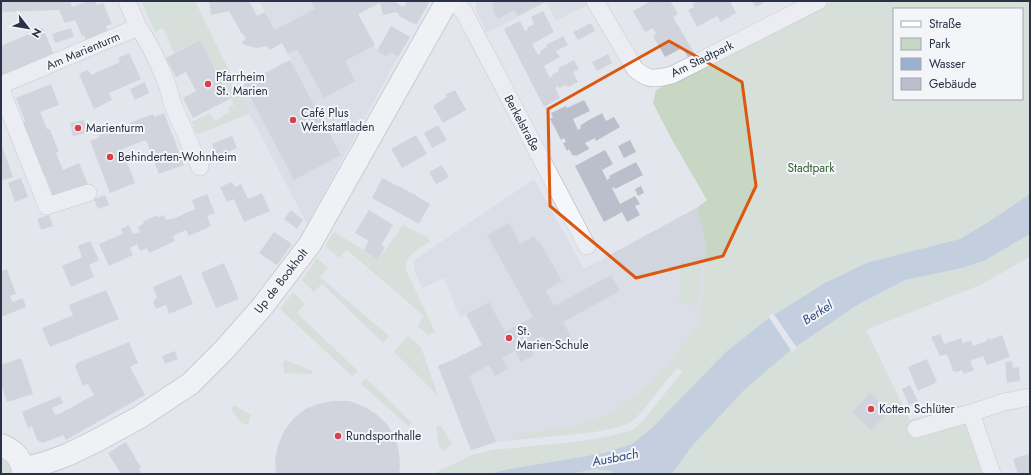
<svg xmlns="http://www.w3.org/2000/svg" width="1031" height="475" font-family="Jost,sans-serif">
	<style>
		.built { fill: #d1d5de }
		.green { fill: #c7d7c3; fill-rule: evenodd }
		.water { fill: #9bb1cf }
		.pier { fill: #e3e6ec }
		.building { fill: #babfcb }
		.lines { fill: none; stroke-linecap: round; stroke-linejoin: round }
		.street-casing { stroke: #a7acb7; stroke-width: 18 }
		.secondary-casing { stroke: #a7acb7; stroke-width: 24 }
		.street { stroke: #f6f7fa; stroke-width: 17 }
		.secondary { stroke: #fff; stroke-width: 22 }
		.marked { fill: none; stroke: #de570f; stroke-width: 3; stroke-linejoin: round }
		.poi-dot { fill: #db3f4c; stroke: #f3f5f9; stroke-width: 1.5 }
		.labels { text-anchor: middle; stroke-width: 4; stroke-linejoin: round; paint-order: stroke }
		.street-label { font-size: 12px; fill: #293246; stroke: #f3f5f9 }
		.poi-label { font-size: 12px; fill: #293246; stroke: #f3f5f9; text-anchor: start }
		.park-label { font-size: 12px; fill: #3b6335; stroke: #f3f5f9 }
		.water-label { font-size: 13px; font-style: italic; fill: #2f4d7e; stroke: #f3f5f9 }
	</style>
	<rect width="100%" height="100%" fill="#e3e6ec"/>
	<!-- built -->
	<path class="built" d="M259 1H351L377 51 387 57 390 52 398 57 307 224 236 88 291 59Z
		M476 1H585L587 5 556 21 546 2 487 33 477 13Z
		M534 179 584 269 698 207 706 246 700 322 645 400 582 433 496 442 471 450 438 366 455 359 482 345 466 314 460 318 444 278 422 288 414 269V262L416 259Z"/>
	<!-- green -->
	<path class="green" d="M142 1H195L250 113 199 134 195 132 192 122 210 113 215 121 230 112 228 108 234 105 200 40 174 53 163 28 155 32 143 5Z
		M832 1H1030V194L990 221 960 239 869 262 855 307 905 280 958 269 984 261 1030 234V257L980 285 866 330 910 420 961 406 984 474H672L692 446 654 426 632 444 604 453 509 469 489 474H434L439 471 472 455 492 450 582 441 610 436 632 430 642 422 682 372 678 368C661 383 650 407 632 421 616 434 538 437 514 439V437L517 435 576 426 614 412 636 395 653 380 673 358 700 322 706 246 698 209V207L707 200 671 138 653 103 656 90ZM894 9H1022V99H894Z
		M403 225 427 237 430 242C419 249 404 255 406 270L435 332 428 335 417 326 424 316 347 250 339 258 325 246 334 232 364 250 378 260Z
		M317 258 328 268 320 277 389 336 383 343 322 284 314 292 302 280Z
		M681 263 701 264 699 305 679 304Z
		M293 292 305 304 297 313 358 371 352 376 280 309Z
		M408 336 421 347 438 396 394 352Z
		M285 360 313 371 312 374 284 373 283 363Z
		M366 378 412 423 408 426 361 384Z
		M234 405 251 415 248 425 241 423 231 409Z
		M441 426 452 444 444 451 439 446 436 427Z
		M1 460 8 464 11 474H1Z
		M596 469 611 471 617 474H570Z"/>
	<!-- water -->
	<path class="water" d="M1030 194V234L984 261 958 269 905 280 854 307 791 350 745 389 692 446 672 474H617L611 471 596 469 570 474H489L509 469 604 453 632 444 654 426 726 352 769 318 825 283 869 262 960 239 990 221Z"/>
	<!-- pier -->
	<path class="pier" d="M773 313 797 348 792 352 768 316Z"/>
	<!-- building -->
	<path class="building" d="M1 1H75L70 3 73 7 87 1H95L97 5 103 3 112 24 106 26 109 33 87 43 84 35 82 36 75 20 65 23 59 10 3 12 1 6Z
		M209 1H249L257 16 265 12 275 30 315 9 310 1H393L404 7 407 1H430L416 25 399 16V14L396 12 383 15 380 3 358 14 375 45 345 61 355 81 324 98 297 49 288 54 282 43 270 50 267 46 256 48 245 45 242 43 246 38 243 34H242L229 11 211 15Z
		M494 1H547L518 16 514 10 498 19 493 11 494 10 492 7Z
		M651 1H670L678 14 673 17 695 54 688 57 682 48 665 57 653 36 656 34 653 28 645 32 633 11Z
		M697 1H730L736 13 721 22 717 16 697 27 688 10 694 7 692 4Z
		M752 1H767L756 7Z
		M543 11 554 32 532 44 538 55 541 53 540 51 547 47 546 45 563 36 568 45 556 51 560 57 544 66 550 78 553 76 552 75 559 71 558 68 574 60 579 69 573 72 578 82 568 87 566 85 559 88 558 86 555 88 560 98 544 107 504 29 520 21 525 31 528 30 527 28 534 24 531 17Z
		M591 23 595 31 578 40 573 32Z
		M391 26 410 37 398 57 390 52 387 57 377 51Z
		M43 28 54 55 1 77V46Z
		M71 28 74 37 55 43 52 34Z
		M200 40 230 99 193 118 183 98 196 91 186 72 176 77 166 58Z
		M129 53 141 79 109 93 112 100 94 109 79 74 88 70 91 75 120 62 118 58Z
		M608 54 612 63 597 71 592 62Z
		M290 60 341 155 294 180 244 85Z
		M145 82 149 93 135 100 130 89Z
		M51 84 59 105 40 112 47 129H50L54 140 59 152 56 153 63 170 79 163 88 184 53 197 45 175 42 176 21 122 25 121 16 98Z
		M455 90 466 110 443 123 433 106 447 97 445 95Z
		M584 100 590 111 573 119 578 130 581 128 580 126 587 121 602 113 606 121 614 117 620 127 596 141 595 138 585 143 587 146H588L589 149 576 156 575 155 573 156 569 149 567 151 563 143 566 142 564 138 561 140 555 128 550 119 553 117 551 113 566 106 567 108Z
		M164 113 184 165 159 174 146 140 122 149 135 183 110 193 90 141 100 137 99 135 153 114 154 117Z
		M84 120 87 133 73 136 70 123Z
		M438 125 447 140 432 148 424 133Z
		M416 135 427 154 402 168 391 149Z
		M232 136 237 148 217 156 212 144Z
		M630 140 636 152 624 158 618 146Z
		M1 143 13 177 1 181Z
		M605 150 613 164 602 170 607 180 610 178 609 176 636 162 643 175 615 189 614 187 612 188 620 204 635 196 640 204 635 206 640 215 627 222 622 212 604 222 575 166Z
		M442 165 449 177 436 184 429 172Z
		M21 178 28 197 15 202 8 183Z
		M382 178 416 195V196L430 204 419 224 372 198Z
		M232 182 235 187 241 184 248 199 262 193 270 211 244 222 234 199 227 202 220 187Z
		M641 186 644 193 638 196 635 189Z
		M207 194 215 213 207 216 211 226 189 236 186 230 173 236 175 241 149 253 147 248 140 251 137 244 130 248 133 255 109 266 99 244 123 234 121 229 129 225 133 234 140 232 138 227 143 224 144 221 155 216 159 217 164 215 166 220 173 218V219L195 209 192 200Z
		M105 195 109 205 98 209 94 199Z
		M291 210 303 220 297 229 284 219Z
		M369 210 393 225 381 245 385 247 378 260 364 250 369 241 355 233Z
		M49 215 53 226 41 230 37 219Z
		M509 223 520 244 534 236 538 243 540 242 562 281 546 290 554 306 611 275 620 291 563 322 573 340 552 351 543 336 528 344 534 355 521 362 515 351 502 358 508 369 495 376 489 365 469 376 496 442 471 450 438 366 455 359 482 345 466 314 489 302 505 332 533 317 487 235Z
		M274 232 292 244 277 265 259 253Z
		M90 241 99 260 89 265 94 277 71 287 62 266 82 257 78 246Z
		M224 263 239 299 216 308 201 273Z
		M7 269 16 294 10 296 12 302 23 298 26 307 1 317V271Z
		M181 275 193 304 169 314 166 305 156 309 153 302 157 297 153 287Z
		M106 290 119 319 50 347 42 328 73 315 69 305Z
		M940 334 944 344 961 338 963 343 971 340 973 346 987 341 986 340 990 338V340L1002 335 1010 357 987 365 983 356 970 361 974 370 964 374 962 370 957 372 953 371 947 354 940 356 931 337Z
		M129 342 138 363 130 367 145 395 66 440 63 435 43 443 37 440 32 426 28 428 22 412 60 396 63 403 52 408 55 415 59 414 94 395 88 384 83 386 75 366 77 363Z
		M175 351 178 359 165 364 162 356Z
		M21 358 33 394 7 402 1 384V365Z
		M927 359 937 382 918 391 908 367Z
		M1012 361 1013 368 1019 367 1020 381 1007 383 1005 362Z
		M910 385 918 401 909 405 902 389Z
		M870 393 889 412 871 430 852 412Z
		M333 401H349L363 406 376 414 387 424 395 437 399 452 400 466 399 474H276L275 460 278 445 284 431 293 419 305 409 318 404Z
		M126 442 141 468 139 469 142 474H121L108 453Z
		M1028 454 1030 461V474H1018L1013 459Z"/>
	<g class="lines">
		<!-- street casing -->
		<g class="street-casing">
			<path id="street" d="M455 1 465 14 587 246
				M595 1 635 69C649 81 654 79 672 75L818 1
				M138 27C150 43 169 83 172 103L200 167
				M1 85 138 27 127 1
				M1 90 47 206 88 193
				M971 413 992 474
				M916 429 971 413 1004 402 1030 397"/>
		</g>
		<!-- secondary casing -->
		<g class="secondary-casing">
			<path id="secondary" d="M1 445C14 450 23 459 23 474
				M23 469 48 462 67 455 96 441 140 417 190 384 225 349 262 307 310 244 447 1"/>
		</g>
		<!-- street -->
		<use href="#street" class="street"/>
		<!-- secondary -->
		<use href="#secondary" class="secondary"/>
	</g>
	<!-- marked area -->
	<path d="M0 0H1031V475H0ZM669 41 742 82 756 186 723 256 636 278 550 206 548 109Z" fill="#e3e6ec" fill-opacity=".55" fill-rule="evenodd"/>
	<path class="marked" d="M669 41 742 82 756 186 723 256 636 278 550 206 548 109Z"/>
	<!-- markers -->
	<g class="poi-dot">
		<circle cx="208" cy="84" r="4"/>
		<circle cx="293" cy="120" r="4"/>
		<circle cx="78" cy="128" r="4"/>
		<circle cx="110" cy="157" r="4"/>
		<circle cx="509" cy="338" r="4"/>
		<circle cx="871" cy="409" r="4"/>
		<circle cx="338" cy="436" r="4"/>
	</g>
	<g class="labels">
		<!-- street labels -->
		<g class="street-label">
			<text transform="translate(83 51) rotate(-23)" y="4">Am Marienturm</text>
			<text transform="translate(702 59) rotate(-26)" y="4">Am Stadtpark</text>
			<text transform="translate(522 123) rotate(62)" y="4">Berkelstraße</text>
			<text transform="translate(281 281) rotate(-52)" y="4">Up de Bookholt</text>
		</g>
		<!-- poi labels -->
		<g class="poi-label">
			<text x="216" y="81">Pfarrheim<tspan x="216" dy="14">St. Marien</tspan></text>
			<text x="301" y="117">Café Plus<tspan x="301" dy="14">Werkstattladen</tspan></text>
			<text x="86" y="132">Marienturm</text>
			<text x="118" y="161">Behinderten-Wohnheim</text>
			<text x="517" y="335">St.<tspan x="517" dy="14">Marien-Schule</tspan></text>
			<text x="879" y="413">Kotten Schlüter</text>
			<text x="346" y="440">Rundsporthalle</text>
		</g>
		<!-- park labels -->
		<g class="park-label">
			<text x="811" y="172">Stadtpark</text>
		</g>
		<!-- water labels -->
		<g class="water-label">
			<text transform="translate(817 312) rotate(-33)" y="5">Berkel</text>
			<text transform="translate(615 457) rotate(-11)" y="5">Ausbach</text>
		</g>
	</g>
	<!-- border -->
	<rect width="1031" height="475" fill="none" stroke="#293246" stroke-width="4"/>
	<!-- legend -->
	<rect x="893" y="8" width="130" height="92" fill="#f3f5f9" stroke="#a2a7b1"/>
	<rect x="901" y="21" width="20" height="6" fill="#ffffff" stroke="#a2a7b1"/>
	<text x="929" y="28" font-size="12" fill="#293246">Straße</text>
	<rect x="901" y="38" width="20" height="12" fill="#c7d7c3" stroke="#a2a7b1"/>
	<text x="929" y="48" font-size="12" fill="#293246">Park</text>
	<rect x="901" y="58" width="20" height="12" fill="#9bb1cf" stroke="#a2a7b1"/>
	<text x="929" y="68" font-size="12" fill="#293246">Wasser</text>
	<rect x="901" y="78" width="20" height="12" fill="#babfcb" stroke="#a2a7b1"/>
	<text x="929" y="88" font-size="12" fill="#293246">Gebäude</text>
	<!-- north arrow -->
	<g transform="translate(28 28) rotate(121)" stroke="#f3f5f9" stroke-width="3" paint-order="stroke">
	<path d="M0-3L7 15L0 10L-7 15Z" fill="#293246"/>
	<text y="-6" font-size="11" font-weight="bold" text-anchor="middle" fill="#293246">N</text>
	</g>
</svg>
